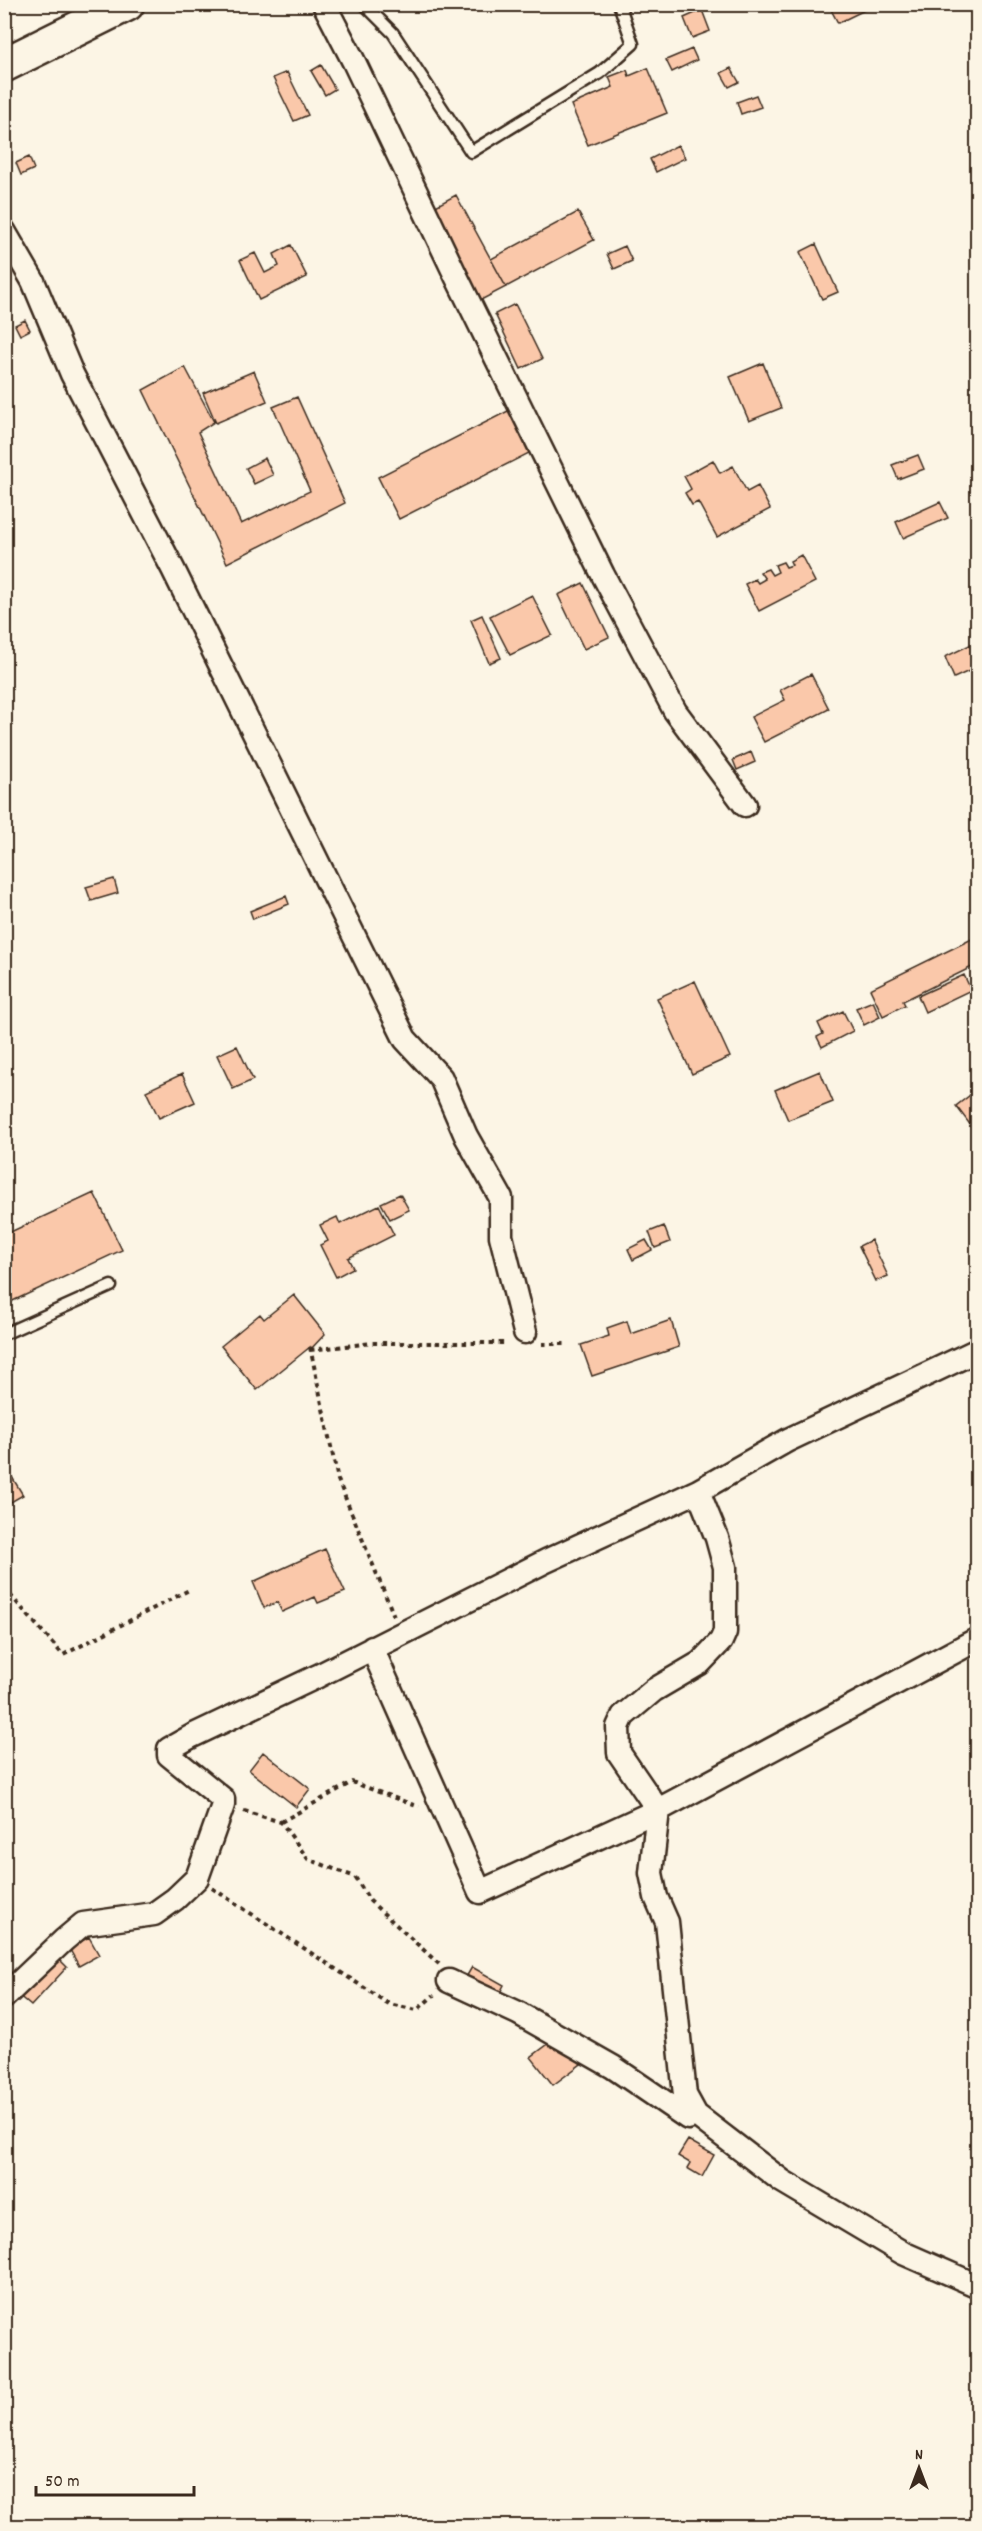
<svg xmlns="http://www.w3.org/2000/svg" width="982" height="2531" font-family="Dekko,sans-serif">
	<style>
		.building { fill: #fac8aa; stroke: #3b2a1e; stroke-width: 1.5 }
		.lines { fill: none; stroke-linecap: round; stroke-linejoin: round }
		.lane-casing { stroke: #3b2a1e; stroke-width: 15 }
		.street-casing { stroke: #3b2a1e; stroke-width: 27 }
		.highway-casing { stroke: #3b2a1e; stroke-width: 38 }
		.path { stroke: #3b2a1e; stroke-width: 4; stroke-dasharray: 4.5 4.5; stroke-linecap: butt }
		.lane { stroke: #fcf5e5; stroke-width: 10 }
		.street { stroke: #fcf5e5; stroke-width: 22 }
		.highway { stroke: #fcf5e5; stroke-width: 33 }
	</style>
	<rect width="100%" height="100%" fill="#fcf5e5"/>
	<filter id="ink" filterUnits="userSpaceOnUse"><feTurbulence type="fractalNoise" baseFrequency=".0167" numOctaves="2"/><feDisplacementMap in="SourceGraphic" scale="12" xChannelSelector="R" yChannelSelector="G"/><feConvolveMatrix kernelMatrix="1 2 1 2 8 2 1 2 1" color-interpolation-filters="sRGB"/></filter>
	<g filter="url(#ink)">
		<!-- building -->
		<path class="building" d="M828 4H877L838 23Z
			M702 10 710 31 692 38 684 18Z
			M692 49 697 60 672 72 666 60Z
			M321 65 335 89 325 95 311 71Z
			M648 68 667 113 588 145 571 105 613 87 609 77 627 70 629 76Z
			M731 68 739 82 729 87 721 73Z
			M287 72 308 115 294 121 273 78Z
			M756 95 761 107 741 114 737 102Z
			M678 145 685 158 656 172 650 159Z
			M29 157 34 169 21 175 16 163Z
			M456 195 506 287 479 301 430 209Z
			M578 212 594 240 506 287 491 259Z
			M816 244 838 292 822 299 800 252Z
			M291 245 307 277 259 300 240 260 255 253 265 273 279 266 274 254Z
			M625 246 632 261 614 269 607 254Z
			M515 304 542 359 521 369 495 314Z
			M25 320 30 330 20 335 15 325Z
			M763 363 781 408 749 421 730 377Z
			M185 367 214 422 198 432 241 524 310 491 273 407 297 397 345 503 227 563 143 390Z
			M254 371 267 401 216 423 203 393Z
			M510 410 531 452 399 519 378 477Z
			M918 455 924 469 898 479 892 465Z
			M265 458 273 475 254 484 246 468Z
			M713 460 720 473 733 466 747 492 758 486 770 509 717 537 698 502 692 505 685 493 691 489 684 476Z
			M940 502 948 518 903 538 896 522Z
			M801 555 815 582 759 611 745 584 755 579 758 583 765 579 760 572 768 569 772 575 778 572 775 565 783 562 786 567 792 565 790 561Z
			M583 583 609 637 584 649 558 595Z
			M532 595 552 635 510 655 490 616Z
			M482 615 501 658 489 663 471 620Z
			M978 641V667L954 678 945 657Z
			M811 674 829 709 764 742 751 717 785 700 780 690Z
			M751 752 755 762 737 770 733 760Z
			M114 879 118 893 91 901 86 887Z
			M286 896 289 904 253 919 250 911Z
			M978 936V964L903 1001 905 1005 883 1016 870 989Z
			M964 975 971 990 925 1012 918 996Z
			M695 981 730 1057 692 1074 657 998Z
			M873 1001 880 1017 864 1025 856 1008Z
			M843 1011 853 1031 822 1047 817 1037 823 1034 818 1023Z
			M237 1046 253 1080 233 1089 217 1055Z
			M820 1071 833 1102 788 1120 775 1090Z
			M182 1074 195 1102 159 1118 146 1091Z
			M978 1089V1135L956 1106Z
			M94 1193 122 1250 4 1305V1235Z
			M400 1194 409 1210 390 1219 381 1203Z
			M379 1205 394 1235 348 1258 353 1268 336 1277 320 1245 328 1241 320 1225 337 1217 340 1224Z
			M664 1226 670 1242 655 1248 649 1232Z
			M646 1240 652 1250 633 1260 628 1249Z
			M871 1240 888 1276 876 1281 859 1246Z
			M294 1295 325 1334 310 1350V1347L257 1390 221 1346 260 1314 264 1319Z
			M671 1320 679 1347 592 1376 581 1345 609 1336 607 1328 627 1321 631 1334Z
			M4 1464 23 1495 4 1506Z
			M325 1549 345 1592 318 1603 315 1597 282 1612 277 1602 264 1608 253 1582Z
			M263 1752 310 1789 296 1807 249 1770Z
			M89 1937 99 1955 79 1966 69 1948Z
			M53 1953 67 1967 31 2006 16 1993Z
			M472 1967 504 1985 495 2002 462 1984Z
			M559 2036 581 2064 553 2085 531 2057Z
			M688 2140 714 2155 702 2177 687 2168 690 2163 678 2156Z"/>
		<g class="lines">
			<!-- lane casing -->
			<g class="lane-casing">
				<path id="lane" d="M364 4 393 33 471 152 600 73 633 44 619 4
					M4 1334 111 1286"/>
			</g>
			<!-- street casing -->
			<g class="street-casing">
				<path id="street" d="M324 4 354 62 456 276 603 575 675 711 745 805
					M4 231 33 281 72 374 173 569 405 1039 441 1078 466 1136 501 1198V1236L525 1332
					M698 1491 717 1538 725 1567V1632L721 1641 700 1663 654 1690 623 1716 618 1727 619 1753 658 1810 651 1873 656 1897 667 1922 685 2095 696 2115 782 2181 903 2253 978 2286
					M372 1648 480 1892 658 1810 978 1639
					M449 1981 518 2013 613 2067 688 2118 696 2115
					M4 1997 64 1940 83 1924 154 1914 175 1899 197 1878 223 1805V1799L169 1755V1749L192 1736 318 1676 546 1561 698 1491 788 1440 978 1350"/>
			</g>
			<!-- highway casing -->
			<g class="highway-casing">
				<path id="highway" d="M4 65 127 4"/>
			</g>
			<!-- path -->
			<path class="path" d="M542 1344H568
				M310 1347 338 1480 394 1616
				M310 1350 372 1343H507
				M4 1588 63 1655 189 1590
				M244 1811 281 1822 308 1859 355 1877 370 1901 439 1964
				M281 1822 352 1782 419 1807
				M212 1888 389 2004 417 2010 434 1995"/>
			<!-- lane -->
			<use href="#lane" class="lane"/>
			<!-- street -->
			<use href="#street" class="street"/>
			<!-- highway -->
			<use href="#highway" class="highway"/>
		</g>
	</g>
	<!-- margin -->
	<rect width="982" height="2531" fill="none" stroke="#fcf5e5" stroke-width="24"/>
	<rect x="12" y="12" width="958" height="2507" fill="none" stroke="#3b2a1e" stroke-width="2" filter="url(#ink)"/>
	<!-- north arrow -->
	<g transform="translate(919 2468)" stroke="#fcf5e5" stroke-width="4.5" paint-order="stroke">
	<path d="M0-4.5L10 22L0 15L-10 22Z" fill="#3b2a1e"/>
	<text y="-9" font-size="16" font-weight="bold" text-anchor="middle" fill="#3b2a1e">N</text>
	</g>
	<!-- scale -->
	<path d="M36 2486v9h158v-9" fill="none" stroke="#3b2a1e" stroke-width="3"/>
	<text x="45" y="2486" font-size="18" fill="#3b2a1e" stroke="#fcf5e5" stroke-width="4.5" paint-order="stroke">50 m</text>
</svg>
